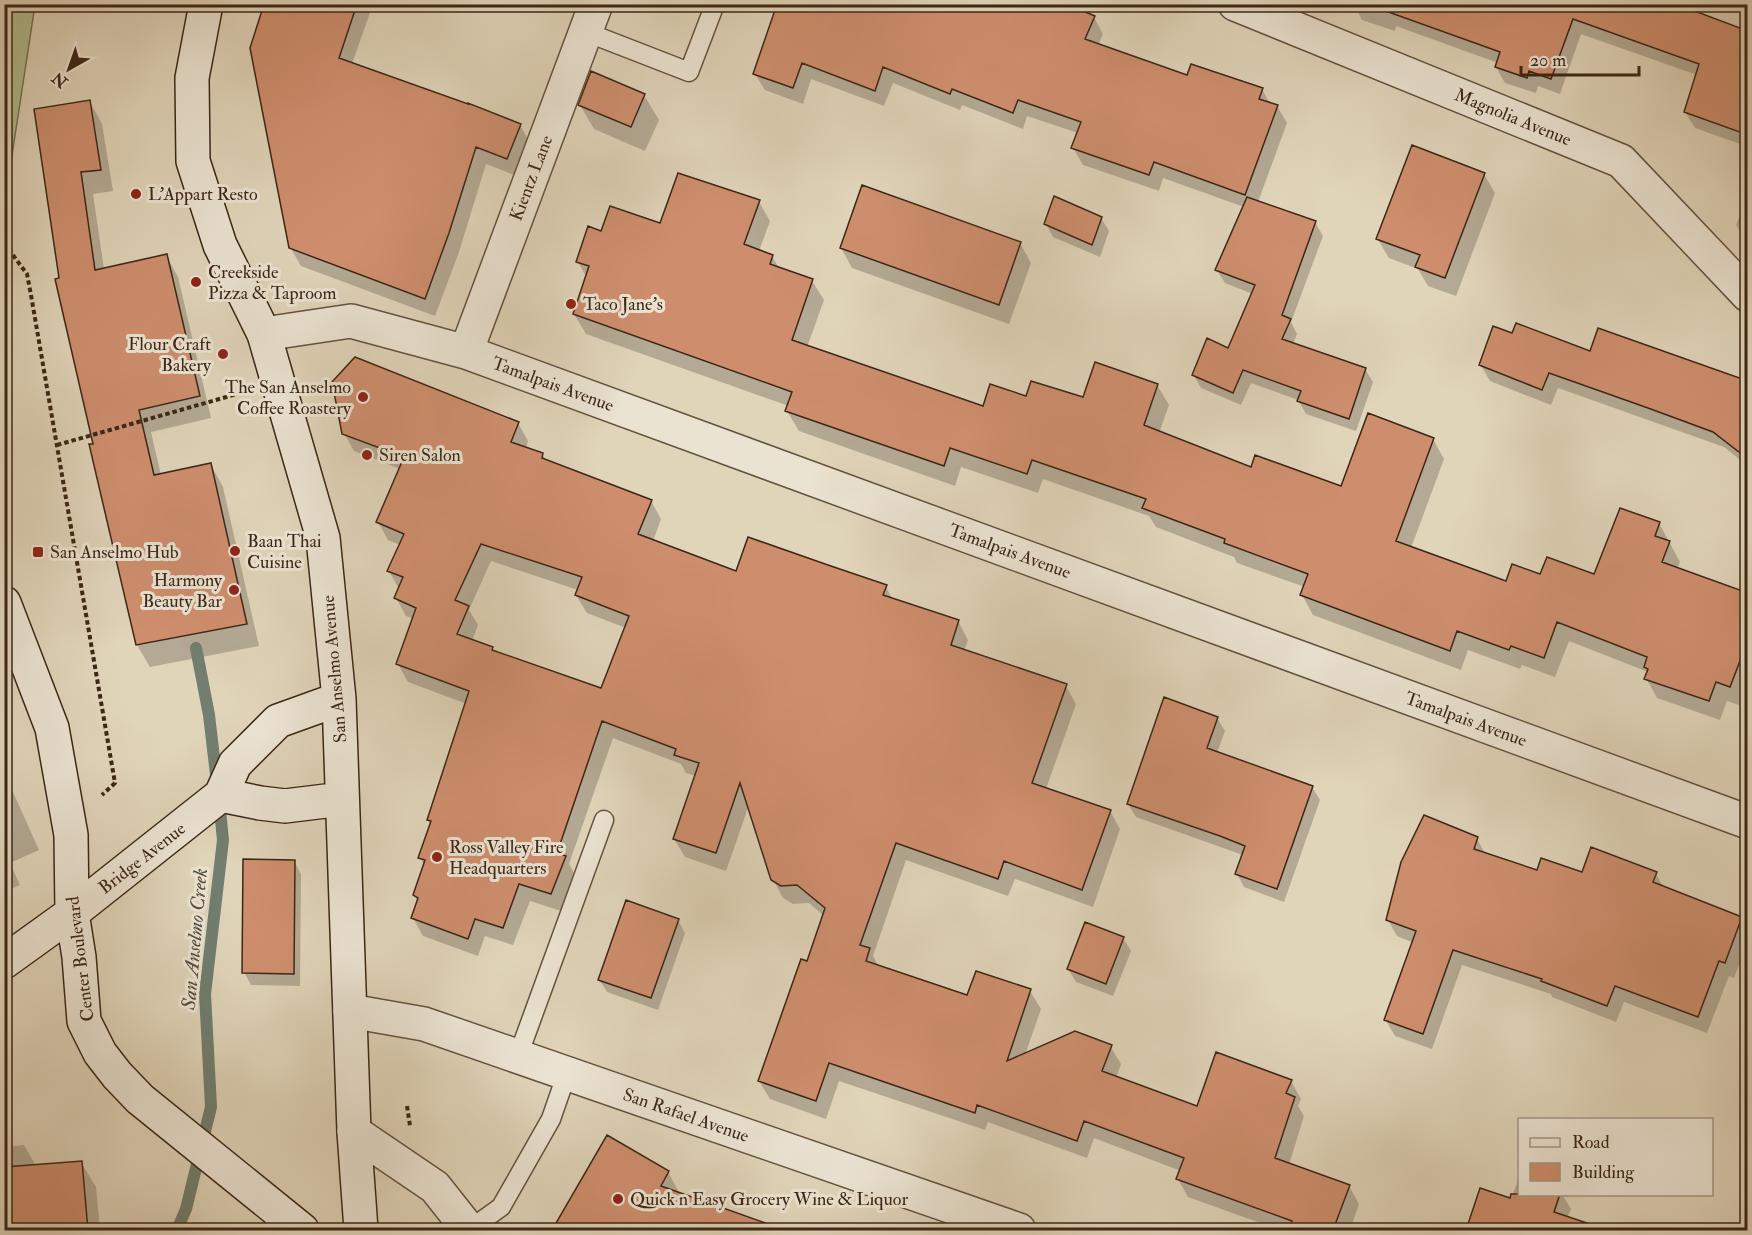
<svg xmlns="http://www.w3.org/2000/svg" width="1752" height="1235" font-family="'IM FELL Double Pica',serif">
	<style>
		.green { fill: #b2bd90; stroke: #777253; stroke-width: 1.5 }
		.shadow { fill: #0003; fill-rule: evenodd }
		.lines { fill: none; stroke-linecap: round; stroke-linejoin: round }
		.stream { stroke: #717e70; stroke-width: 12 }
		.building { fill: #ce8e6e; stroke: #3c2716; stroke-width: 1.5; fill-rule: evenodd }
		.lane-casing { stroke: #65523f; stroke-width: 21 }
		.street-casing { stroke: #65523f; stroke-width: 36 }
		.secondary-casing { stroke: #3c2716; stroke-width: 36 }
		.path { stroke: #3c2716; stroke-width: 4; stroke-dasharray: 4.5 3; stroke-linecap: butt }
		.lane { stroke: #ebe3d2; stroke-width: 18 }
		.street { stroke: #ebe3d2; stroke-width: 33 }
		.secondary { stroke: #ebe3d2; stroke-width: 33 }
		.poi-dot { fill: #8f2418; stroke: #ebe3d2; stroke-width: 2 }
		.labels { text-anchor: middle; stroke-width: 6; stroke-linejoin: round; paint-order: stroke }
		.street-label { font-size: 18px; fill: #3c2716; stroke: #ebe3d2 }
		.poi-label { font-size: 18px; fill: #3c2716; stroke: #ebe3d2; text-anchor: start }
		.water-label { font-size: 20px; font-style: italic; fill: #524b3c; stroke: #ebe3d2 }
	</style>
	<rect width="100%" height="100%" fill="#e0d4b9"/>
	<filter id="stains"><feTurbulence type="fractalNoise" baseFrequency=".00333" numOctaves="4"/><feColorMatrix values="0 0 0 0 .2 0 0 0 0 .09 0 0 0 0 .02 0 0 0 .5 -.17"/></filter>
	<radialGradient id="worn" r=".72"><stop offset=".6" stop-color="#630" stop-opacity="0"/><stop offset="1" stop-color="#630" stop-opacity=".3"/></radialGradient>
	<!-- green -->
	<path class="green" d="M5 4 35 5 5 201 4 5Z"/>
	<!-- shadow -->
	<path class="shadow" d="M266 4H373L352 64 520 125 530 143 517 176 486 164 459 252 435 316 301 266 290 247Z
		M779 4 1094 17 1103 34 1098 46 1188 77 1262 89 1270 104 1277 106 1287 123 1258 202 1315 222 1323 236 1291 322 1297 334 1293 344 1365 369 1373 382 1356 431 1306 414 1298 400 1251 383 1241 405 1201 388 1193 374 1229 350 1253 294 1225 283 1217 270 1244 207 1163 178 1159 191 1083 165 1073 148 1078 133 1027 116 1023 129 962 105 960 110 893 83 884 106 811 79 803 104 765 90 755 74Z
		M1344 4H1671L1748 32V141L1746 146 1695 128 1685 112 1697 75 1581 34 1560 94 1538 86 1536 93 1505 83 1496 67 1498 63 1396 26 1395 31 1362 20 1356 9Z
		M644 95 659 120 645 151 594 129 580 105Z
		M90 102 102 124 113 191 93 194 104 269 166 255 178 277 211 418 151 432 161 475 211 465 223 487 259 646 150 667 137 645 91 446 95 445 61 279Z
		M1484 174 1495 193 1456 296 1428 286 1418 269 1389 258 1377 238Z
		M1748 194V239L1744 238 1736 225Z
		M759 202 770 221 759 251 772 256 779 268 812 281 824 300 807 347 984 408 1027 398 1084 399 1157 385 1169 405 1159 433 1252 469 1342 488 1433 439 1444 459 1411 548 1506 583 1541 576H1595L1659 523 1680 562 1677 569 1748 595V690L1742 706 1727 701 1720 720 1657 698 1646 678 1648 672 1569 641 1555 677 1522 665 1520 669 1468 650 1461 670 1313 615 1302 595 1305 587 1237 563 1234 557 1156 527 1149 516 1043 479 1038 493 961 467 955 486 799 431 787 411 789 406 586 334 574 314 587 278 578 262 602 233 661 225Z
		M1101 218 1109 231 1100 257 1053 237 1046 224Z
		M1020 243 1031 263 1009 324 852 268 841 248Z
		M1513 335 1591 353 1748 383V466L1724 447 1558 388 1551 405 1490 381 1480 364Z
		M518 423 528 441 526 449 542 454 546 461 651 501 661 519 653 541 736 573 886 587 893 600 958 621 968 640 964 651 1066 686 1076 704 1046 789 1110 811 1120 829 1093 907 1015 879 1008 896 906 860 873 956 879 967 968 997 1030 991 1041 1009 1025 1055 1110 1046 1121 1064 1116 1078 1198 1108 1291 1081 1301 1099 1298 1106 1304 1116 1289 1165 1349 1186 1359 1204 1350 1230H1280L1188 1197 1178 1179 1181 1171 1094 1138 1087 1158 988 1122 985 1130 839 1081 826 1119 770 1099 759 1081 824 916 809 903 793 904 783 898 773 879 749 805 726 871 685 857 674 839 696 776 686 773 681 764 613 738 569 864 575 875 561 911 530 901 513 945 485 936 478 956 423 936 413 918 419 902 414 895 424 865 420 857 431 825 428 820 467 704 408 682 398 664 414 619 406 616 396 598 399 589 389 571 400 545 388 540 378 522 400 469 354 451 344 433ZM491 561 578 590 576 595 587 613 626 628 602 690 494 653 492 648 472 641 478 625 469 610Z
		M1217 718 1225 731 1217 753 1312 787 1320 800 1284 902 1244 887 1237 874 1243 855 1136 817 1128 804Z
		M4 772 39 850 10 863 20 885 4 892Z
		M1477 839 1486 855 1538 872 1656 874 1664 888 1741 918 1748 929V942L1734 978 1729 976 1707 1033 1624 1002 1616 1022 1552 997 1551 994 1462 965 1432 1049 1395 1036 1385 1019 1414 943 1397 936 1388 920Z
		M294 861 301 874 300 986 251 985 244 972Z
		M678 920 685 933 658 1010 607 992 599 979Z
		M1123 938 1131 951 1113 996 1076 982 1068 969Z
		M607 1137 668 1172 678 1190 677 1193 783 1230H553Z
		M24 1145 36 1166 81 1162 96 1187 100 1230H4V1147Z
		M1519 1177 1520 1194H1562L1571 1209 1567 1219 1599 1230H1467L1481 1190 1511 1200Z
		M1661 1227 1671 1230H1659Z"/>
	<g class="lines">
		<!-- stream -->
		<path class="stream" d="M196 648 209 715 217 783
			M177 1230 186 1209 211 1107 205 994 223 840 219 800"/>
	</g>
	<!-- building -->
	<path class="building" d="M264 4H357L339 58 468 104V103L521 124 507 159 476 147 449 233 425 299 289 248 250 48Z
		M777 4H1066L1095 16 1085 39 1187 75 1191 64 1263 88 1259 99 1278 105 1245 195 1154 162 1149 175 1071 148 1081 122 1018 100 1013 113 952 89 950 94 883 67 875 91 802 63 793 88 753 74Z
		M1381 4H1676L1748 31V135L1684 112 1699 64 1573 19 1551 79 1529 71 1527 78 1495 67 1500 52 1380 9Z
		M591 71 645 94 631 127 578 105Z
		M90 100 101 170 81 172 95 270 167 254 200 396 139 410 154 475 211 463 247 624 136 645 89 444H93L55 279 59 278 34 109Z
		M1412 145 1485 173 1445 278 1415 267 1420 255 1376 239Z
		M678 173 760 200 744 244 773 255 770 264 813 279 792 340 983 406 990 384 1026 396 1031 381 1083 397 1095 362 1158 384 1144 425 1251 467 1255 455 1341 486 1368 413 1434 438 1396 541 1506 581 1512 564 1540 574 1547 557 1594 574 1620 508 1660 522 1655 536 1670 541 1662 562 1748 593V640L1730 687 1716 682 1709 701 1644 679 1648 669 1644 667 1647 657 1557 622 1544 658 1511 646 1509 650 1457 631 1450 651 1300 595 1308 574 1224 543 1225 539 1142 508 1146 499 1032 460 1027 474 950 448 944 466 785 411 792 392 573 314 589 266 576 262 588 226 601 231 610 206 660 223Z
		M862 185 1021 242 999 305 840 248Z
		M1054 196 1102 217 1092 245 1044 224Z
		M1247 197 1316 221 1282 315 1291 319 1282 339 1366 368 1349 419 1297 401 1301 391 1243 370 1233 393 1192 375 1207 338 1228 348 1255 285 1215 270Z
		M1516 323 1590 351 1598 328 1748 381V459L1713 432 1648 408 1549 373 1542 390 1479 365 1493 326 1512 333Z
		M355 357 519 422 511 442 543 453 542 458 652 500 638 534 736 571 748 537 828 565 887 585 883 595 959 620 951 645 1067 684 1032 783 1111 810 1082 890 1004 861 998 879 896 843 860 945 870 948 866 961 967 995 976 971 1031 989 1007 1061 1075 1031 1112 1045 1102 1071 1197 1106 1216 1052 1292 1080 1286 1093 1295 1097 1275 1158 1350 1185 1333 1230H1288L1292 1221 1176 1179 1184 1158 1084 1121 1077 1141 977 1105 975 1113 829 1063 816 1101 758 1081 801 959 807 961 825 908 797 885 781 886 771 880 740 783 716 853 673 839 699 763 674 755 676 749 602 721 557 853 566 856 551 894 519 884 503 928 475 919 468 939 411 918 418 898 413 895 425 860 418 858 431 821 427 820 469 691 396 664 416 608 394 598 403 577 387 571 404 534 376 522 404 457 342 434 332 382ZM481 544 582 577 575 595 629 616 601 688 492 650 493 647 457 634 469 606 455 600Z
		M1164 697 1218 717 1207 748 1313 786 1277 889 1235 874 1245 846 1220 836 1127 804Z
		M1424 815 1478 837 1474 849 1537 870 1541 858 1582 872 1591 847 1657 872 1653 882 1742 917 1725 963 1719 961 1698 1017 1615 986 1607 1006 1541 981 1542 979 1453 950 1423 1034 1384 1020 1416 931 1386 920 1401 862Z
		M243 859 295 860 294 974 242 973Z
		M626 900 679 919 651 998 598 980Z
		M1085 922 1124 937 1106 984 1067 969Z
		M607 1135 669 1171 661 1186 774 1226 773 1230H552Z
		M82 1161 88 1230H4V1167Z
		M1480 1188 1510 1198 1511 1194H1560L1554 1212 1590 1224 1589 1230H1466Z"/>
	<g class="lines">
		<!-- lane casing -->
		<g class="lane-casing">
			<path id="lane" d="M586 32 689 72 715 4
				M518 1056 604 820
				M469 1230 501 1207 551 1119 567 1073"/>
		</g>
		<!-- street casing -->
		<g class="street-casing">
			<path id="street" d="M1235 4 1621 161 1748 295
				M264 334 351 321 466 352 1748 822
				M466 352 596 4
				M350 1011 424 1024 1019 1230
				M354 1132 435 1187 469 1230"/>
		</g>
		<!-- secondary casing -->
		<g class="secondary-casing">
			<path id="secondary" d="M206 4 192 78 193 161 220 245 264 334 323 538 339 699 354 1132 361 1230
				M4 603 52 728 71 835 72 913 79 957 84 1021 100 1053 117 1075 140 1099 302 1230
				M221 795 260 803 285 806 342 799
				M4 962 72 913 221 795 235 764 278 721 339 699"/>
		</g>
		<!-- path -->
		<path class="path" d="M4 243 27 274 31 295 115 783 102 795
			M57 445 244 392
			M407 1106 410 1126"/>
		<!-- lane -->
		<use href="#lane" class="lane"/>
		<!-- street -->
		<use href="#street" class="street"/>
		<!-- secondary -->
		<use href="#secondary" class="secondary"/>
	</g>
	<!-- markers -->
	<g class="poi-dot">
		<circle cx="136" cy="194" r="6"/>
		<circle cx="196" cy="282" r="6"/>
		<circle cx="571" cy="304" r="6"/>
		<circle cx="223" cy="354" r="6"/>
		<circle cx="363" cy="397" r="6"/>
		<circle cx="367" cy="455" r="6"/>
		<circle cx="235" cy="551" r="6"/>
		<rect x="32" y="546" width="12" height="12" rx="3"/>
		<circle cx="234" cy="590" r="6"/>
		<circle cx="437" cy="857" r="6"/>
		<circle cx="618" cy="1199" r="6"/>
	</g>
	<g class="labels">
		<!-- street labels -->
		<g class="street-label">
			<text transform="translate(1513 117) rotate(22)" y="6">Magnolia Avenue</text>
			<text transform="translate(531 178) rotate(-69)" y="6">Kientz Lane</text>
			<text transform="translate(553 384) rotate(20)" y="6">Tamalpais Avenue</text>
			<text transform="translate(1010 551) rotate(20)" y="6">Tamalpais Avenue</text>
			<text transform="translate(334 669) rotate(-95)" y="6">San Anselmo Avenue</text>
			<text transform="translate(1466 719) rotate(20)" y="6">Tamalpais Avenue</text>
			<text transform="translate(142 858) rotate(-38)" y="6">Bridge Avenue</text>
			<text transform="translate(80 959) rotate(-97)" y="6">Center Boulevard</text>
			<text transform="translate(686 1115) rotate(19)" y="6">San Rafael Avenue</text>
		</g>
		<!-- poi labels -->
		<g class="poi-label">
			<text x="148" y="200">L'Appart Resto</text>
			<text x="208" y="278">Creekside<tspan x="208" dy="21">Pizza &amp; Taproom</tspan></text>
			<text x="583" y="310">Taco Jane's</text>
			<text x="211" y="350" text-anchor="end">Flour Craft<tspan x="211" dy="21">Bakery</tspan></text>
			<text x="351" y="393" text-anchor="end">The San Anselmo<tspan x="351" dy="21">Coffee Roastery</tspan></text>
			<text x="379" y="461">Siren Salon</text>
			<text x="247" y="547">Baan Thai<tspan x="247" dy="21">Cuisine</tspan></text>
			<text x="50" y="558">San Anselmo Hub</text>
			<text x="222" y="586" text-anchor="end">Harmony<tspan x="222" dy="21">Beauty Bar</tspan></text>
			<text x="449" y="853">Ross Valley Fire<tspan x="449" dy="21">Headquarters</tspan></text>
			<text x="630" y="1205">Quick n Easy Grocery Wine &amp; Liquor</text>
		</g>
		<!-- water labels -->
		<g class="water-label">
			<text transform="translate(194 939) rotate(-85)" y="7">San Anselmo Creek</text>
		</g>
	</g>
	<!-- margin -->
	<rect width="1752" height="1235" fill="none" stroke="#e0d4b9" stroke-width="24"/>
	<rect x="6" y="6" width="1740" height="1223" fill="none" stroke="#3c2716" stroke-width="3"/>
	<rect x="12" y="12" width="1728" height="1211" fill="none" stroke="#3c2716" stroke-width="1.5"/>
	<!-- legend -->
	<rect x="1518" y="1118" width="195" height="78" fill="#ebe3d2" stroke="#a59887" stroke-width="1.5"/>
	<rect x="1530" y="1138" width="30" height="9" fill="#ebe3d2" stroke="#a59887" stroke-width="1.5"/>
	<text x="1572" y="1148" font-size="18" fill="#3c2716">Road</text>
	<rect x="1530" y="1163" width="30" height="18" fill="#ce8e6e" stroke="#a59887" stroke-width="1.5"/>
	<text x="1572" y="1178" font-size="18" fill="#3c2716">Building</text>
	<!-- north arrow -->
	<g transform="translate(69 69) rotate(220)" stroke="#ebe3d2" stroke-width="4.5" paint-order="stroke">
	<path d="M0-4.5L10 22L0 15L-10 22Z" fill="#3c2716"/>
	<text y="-9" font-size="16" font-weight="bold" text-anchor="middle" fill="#3c2716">N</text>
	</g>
	<!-- scale -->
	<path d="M1521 66v9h118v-9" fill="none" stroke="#3c2716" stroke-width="3"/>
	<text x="1530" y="66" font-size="18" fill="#3c2716" stroke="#ebe3d2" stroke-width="4.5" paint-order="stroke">20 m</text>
	<rect width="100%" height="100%" filter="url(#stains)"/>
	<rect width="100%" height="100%" fill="url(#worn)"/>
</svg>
